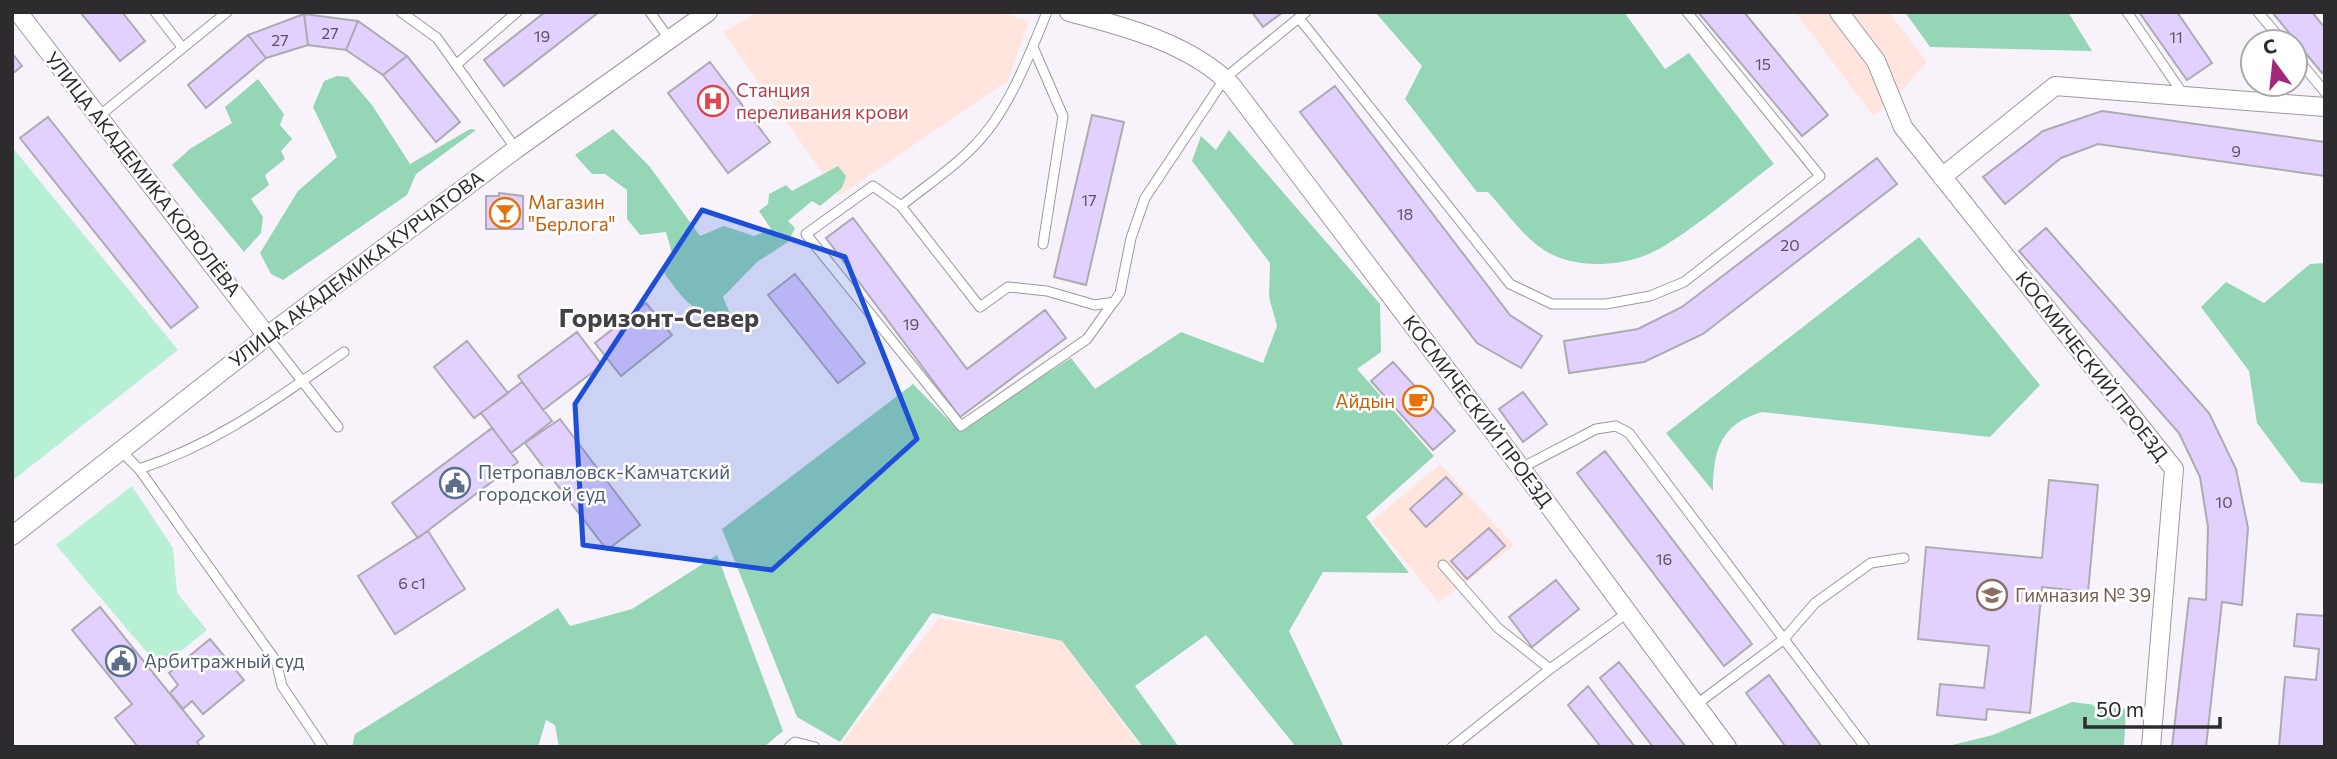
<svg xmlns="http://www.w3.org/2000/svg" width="2337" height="759" font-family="Commissioner,sans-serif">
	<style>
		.industrial { fill: #ffe5de }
		.green { fill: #b7f0d4 }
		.forest { fill: #94d6b6 }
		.building { fill: #e2d0fe; stroke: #adabb2; stroke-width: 2 }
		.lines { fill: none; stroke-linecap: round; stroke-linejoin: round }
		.lane-casing { stroke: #9d989f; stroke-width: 11 }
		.street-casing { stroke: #9d989f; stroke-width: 20 }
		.lane { stroke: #fff; stroke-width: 9 }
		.street { stroke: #fff; stroke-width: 18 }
		.marked { fill: #1d4ed8; fill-opacity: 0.2; stroke: #1d4ed8; stroke-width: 5; stroke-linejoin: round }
		.labels { text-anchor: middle; stroke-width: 5; stroke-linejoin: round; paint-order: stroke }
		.number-label { font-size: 16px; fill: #5a5462 }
		.health-label { font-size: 19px; fill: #be3a42; stroke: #fff; text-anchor: start }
		.street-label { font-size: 19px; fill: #2d2b2e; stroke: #fff }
		.food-label { font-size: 19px; fill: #c56008; stroke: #fff; text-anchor: start }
		.service-label { font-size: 19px; fill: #4e5e75; stroke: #fff; text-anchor: start }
		.education-label { font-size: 19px; fill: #785e54; stroke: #fff; text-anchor: start }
		.district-label { font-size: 26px; font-weight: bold; fill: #444046; stroke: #fff }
	</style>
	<rect width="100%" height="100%" fill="#f8f3fb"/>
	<!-- industrial -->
	<path class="industrial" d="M758 12H1001L1029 21 1008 81 839 196 723 32Z
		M1795 12H1889L1927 62 1898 95 1873 116Z
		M1440 464 1514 545 1439 603 1372 521Z
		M939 618 1062 641 1141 747H845L842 742Z"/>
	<!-- green -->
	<path class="green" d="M12 147 178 350 12 481 13 437Z
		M132 486 173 548 177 593 207 630 160 668 56 545Z"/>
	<!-- forest -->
	<path class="forest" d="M1375 12H1624L1665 69 1689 53 1774 164C1741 188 1674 248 1638 258 1609 267 1570 267 1544 250 1523 237 1505 210 1488 192H1477L1405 99 1422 66Z
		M1905 12H2068L2092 51 1930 47Z
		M337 76 348 77 372 105 410 164 470 129 476 130 416 174 407 195 283 280 271 274 260 253 298 191 337 157 313 107 324 81Z
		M258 79 284 114 280 125 292 139 281 151 285 159 265 175 269 185 251 199 263 217 261 233 244 252 172 165 190 149 232 123 225 107Z
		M613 129 650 167 700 236 724 226 754 236 771 229 759 211 768 204 769 194 786 185 792 191 838 166 846 176 842 188 820 206 812 201 788 221 795 228 788 242 757 262 723 297 730 314 720 321C693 313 678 293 662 270L673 257 666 232 640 235 627 219V190L605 174H592L575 155Z
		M1229 130 1380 304 1381 352 1357 369 1434 456 1366 517 1409 573 1323 572 1289 631 1344 747H1296L1206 635 1135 686 1179 747H1143L1062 641 932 613 840 742 797 717 722 529 913 384 958 430 1071 358 1095 389 1181 332 1263 363 1277 326 1269 297 1270 263 1192 161 1201 136 1216 150Z
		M1919 237 2040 385 1990 437 1762 412C1720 424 1713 451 1713 491L1666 433Z
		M2325 263V484L2301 482 2257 423 2249 371 2201 307 2226 282 2264 303 2310 264Z
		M717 555 783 731 764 747H559L555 725 546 720 538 747H352L355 734 558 608 570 626 632 609Z
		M2072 702 2126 709 2124 747H1944L1993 735Z"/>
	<!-- building -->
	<path class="building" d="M80 12H122L145 41 120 61Z
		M545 12H599L504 86 484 60Z
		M1252 12H1283L1263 27Z
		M1698 12H1744L1828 115 1802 136Z
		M2139 12H2177L2212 63 2187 80Z
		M2272 12H2312L2325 28V70L2322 73Z
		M304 14 308 45 266 58 248 35Z
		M304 14 358 21 346 50 308 45Z
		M358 21 407 56 383 75 346 50Z
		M248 35 266 58 206 108 188 85Z
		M12 53 22 66 12 74Z
		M407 56 460 122 436 142 383 75Z
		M710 62 770 142 728 173 668 93Z
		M1335 86 1510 315 1542 336 1521 368 1477 343 1300 112Z
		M2102 111 2325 142V176L2098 144 2061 158 2005 204 1983 177 2043 131Z
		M1092 115 1124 122 1086 285 1054 277Z
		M48 117 198 307 171 328 20 138Z
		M1877 158 1897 184 1703 334 1644 362 1569 373 1564 341 1638 329 1682 307Z
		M499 193 523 196V229H486V196H499Z
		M853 218 967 369 1045 310 1066 338 960 417 826 238Z
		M2046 228 2209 413 2236 469 2248 528 2242 605 2222 602 2206 747H2172L2189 598 2206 600 2208 527 2200 477 2179 433 2019 251Z
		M795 274 865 363 838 383 768 295Z
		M646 303 672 335 621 376 595 343Z
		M577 332 602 365 543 410 518 376Z
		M467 341 508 393 474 418 434 367Z
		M1393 362 1455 431 1433 450 1371 381Z
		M522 382 552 421 511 453 481 413Z
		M1523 392 1547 424 1523 442 1499 409Z
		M560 419 640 525 607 550 525 443Z
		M492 428 518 462 418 538 392 503Z
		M1605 451 1752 644 1724 666 1577 473Z
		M1446 477 1462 494 1426 527 1410 509Z
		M2049 480 2098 485 2088 592 2042 587 2030 713 1987 709 1986 720 1937 715 1940 684 1984 688 1989 646 1918 639 1926 547 2042 558Z
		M1489 528 1505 546 1467 579 1451 561Z
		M428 531 465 589 395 634 358 576Z
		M1556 580 1579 609 1532 647 1509 617Z
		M100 607 204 736 197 742 201 747H138L115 718 132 704 72 630Z
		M2297 614 2325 616V747H2279L2285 677 2316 680 2319 649 2294 646Z
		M210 639 244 680 203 714 192 701 183 709 170 693 178 685 169 673Z
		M1619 662 1686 747H1653L1600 678Z
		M1769 675 1822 747H1786L1746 693Z
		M1588 686 1635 747H1601L1568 705Z"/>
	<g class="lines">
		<!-- lane casing -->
		<g class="lane-casing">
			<path id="lane" d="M155 12 182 47
				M401 12 437 38 516 149
				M650 12 670 40
				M1047 12C1028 58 1008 113 972 148 951 170 924 187 901 206L980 307 1008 287 1047 291 1095 305 1114 302 1120 293 1131 238 1145 198 1225 78 1306 12
				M2127 12 2183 94
				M2258 12 2283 42
				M1299 18 1510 284 1552 304H1606L1650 296 1684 282 1820 176 1687 12
				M1033 47 1063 116 1043 244
				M2295 56 2325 92
				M457 64 517 12
				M99 116 227 12
				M901 206 873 186 806 234 961 426 1087 339 1112 304
				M267 336 338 427
				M121 451 139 469 276 661 282 686 323 747
				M1521 468 1596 429 1616 426 1629 433 1865 747
				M139 469C219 443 276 399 344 352
				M1443 565 1498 628 1550 669 1627 613
				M1697 704 1783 640 1815 603 1871 563 1904 558
				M789 747 795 742 815 747
				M1452 747 1550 669"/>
		</g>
		<!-- street casing -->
		<g class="street-casing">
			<path id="street" d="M18 12 267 336
				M1069 12C1123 26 1192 44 1232 86L1521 468 1727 747
				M1839 12 1876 61 1903 127 2174 469 2151 747
				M1942 177 2055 86 2325 107
				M12 536 267 336 516 149 708 12"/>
		</g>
		<!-- lane -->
		<use href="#lane" class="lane"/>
		<!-- street -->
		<use href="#street" class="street"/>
	</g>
	<!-- marked area -->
	<path class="marked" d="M702 210 845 257 917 439 772 570 583 545 575 404Z"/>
	<!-- icons -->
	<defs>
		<g id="hospital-ring" transform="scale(1.575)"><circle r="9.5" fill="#fff" stroke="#e0444e" stroke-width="1.5"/><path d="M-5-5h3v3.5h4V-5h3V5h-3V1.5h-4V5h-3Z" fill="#e0444e"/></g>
		<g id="bar-ring" transform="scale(1.575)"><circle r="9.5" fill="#fff" stroke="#e8710a" stroke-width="1.5"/><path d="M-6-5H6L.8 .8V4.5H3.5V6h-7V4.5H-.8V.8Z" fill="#e8710a"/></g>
		<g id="cafe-ring" transform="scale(1.575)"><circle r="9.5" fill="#fff" stroke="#e8710a" stroke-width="1.5"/><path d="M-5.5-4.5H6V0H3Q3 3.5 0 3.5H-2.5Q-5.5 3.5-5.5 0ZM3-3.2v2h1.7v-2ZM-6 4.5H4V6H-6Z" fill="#e8710a"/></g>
		<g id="civic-ring" transform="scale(1.575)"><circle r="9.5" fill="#fff" stroke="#5c6f8a" stroke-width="1.5"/><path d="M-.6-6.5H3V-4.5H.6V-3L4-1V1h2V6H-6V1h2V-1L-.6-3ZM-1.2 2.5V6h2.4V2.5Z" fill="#5c6f8a"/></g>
		<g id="school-ring" transform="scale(1.575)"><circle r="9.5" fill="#fff" stroke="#8d6e63" stroke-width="1.5"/><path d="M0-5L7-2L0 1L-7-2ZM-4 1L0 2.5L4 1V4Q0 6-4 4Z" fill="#8d6e63"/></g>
	</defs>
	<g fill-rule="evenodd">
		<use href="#hospital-ring" x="713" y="101"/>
		<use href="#bar-ring" x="505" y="213"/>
		<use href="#cafe-ring" x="1418" y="401"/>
		<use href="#civic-ring" x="455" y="483"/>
		<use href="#school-ring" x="1992" y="595"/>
		<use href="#civic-ring" x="121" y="661"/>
	</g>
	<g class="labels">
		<!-- number labels -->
		<g class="number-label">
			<text x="330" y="39">27</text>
			<text x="542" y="42">19</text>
			<text x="2176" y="43">11</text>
			<text x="280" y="46">27</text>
			<text x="1763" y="70">15</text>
			<text x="2236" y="157">9</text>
			<text x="1089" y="206">17</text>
			<text x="1405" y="220">18</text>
			<text x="1790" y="251">20</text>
			<text x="911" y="330">19</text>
			<text x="2224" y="508">10</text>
			<text x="1664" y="565">16</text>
			<text x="412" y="589">6 с1</text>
		</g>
		<!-- health labels -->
		<g class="health-label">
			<text x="736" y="97">Станция<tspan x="736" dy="22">переливания крови</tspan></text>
		</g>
		<!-- street labels -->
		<g class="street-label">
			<text transform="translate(143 174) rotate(52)" y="7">УЛИЦА АКАДЕМИКА КОРОЛЁВА</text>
			<text transform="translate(356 269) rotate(-37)" y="7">УЛИЦА АКАДЕМИКА КУРЧАТОВА</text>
			<text transform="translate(2092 366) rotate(52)" y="7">КОСМИЧЕСКИЙ ПРОЕЗД</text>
			<text transform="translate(1478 411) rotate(53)" y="7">КОСМИЧЕСКИЙ ПРОЕЗД</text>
		</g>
		<!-- food labels -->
		<g class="food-label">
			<text x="528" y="209">Магазин<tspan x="528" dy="22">"Берлога"</tspan></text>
			<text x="1395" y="408" text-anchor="end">Айдын</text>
		</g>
		<!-- service labels -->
		<g class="service-label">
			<text x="478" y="479">Петропавловск-Камчатский<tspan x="478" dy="22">городской суд</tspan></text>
			<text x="144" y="668">Арбитражный суд</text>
		</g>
		<!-- education labels -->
		<g class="education-label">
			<text x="2015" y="602">Гимназия № 39</text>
		</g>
		<!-- district labels -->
		<g class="district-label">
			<text x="659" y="327">Горизонт-Север</text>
		</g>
	</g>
	<!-- border -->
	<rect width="2337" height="759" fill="none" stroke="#2d2b2e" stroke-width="28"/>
	<!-- north arrow -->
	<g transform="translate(2274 63) rotate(345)"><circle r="33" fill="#ffffff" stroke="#abaaab" stroke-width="2"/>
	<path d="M0-5L12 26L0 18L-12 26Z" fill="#a52779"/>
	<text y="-10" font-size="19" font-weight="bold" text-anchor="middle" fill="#2d2b2e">С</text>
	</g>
	<!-- scale -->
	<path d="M2085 717v10h135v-10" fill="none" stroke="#2d2b2e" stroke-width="3.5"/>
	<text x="2096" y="717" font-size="21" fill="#2d2b2e" stroke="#ffffff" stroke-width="5" paint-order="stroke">50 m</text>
</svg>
